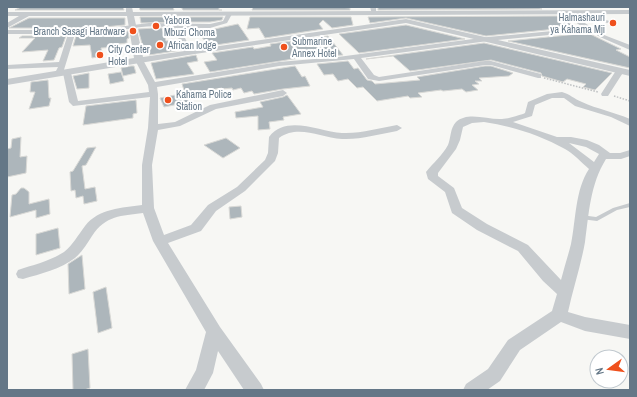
<svg xmlns="http://www.w3.org/2000/svg" width="637" height="397" font-family="'Archivo Narrow',sans-serif">
	<style>
		.building { fill: #adb6bb; stroke: #d9d9d6 }
		.lines { fill: none; stroke-linecap: round; stroke-linejoin: round }
		.path { stroke: #bec1c3; stroke-width: 1.5; stroke-dasharray: 1.5 1.5; stroke-linecap: butt }
		.service { fill: #c7cbce; fill-rule: evenodd }
		.minor { fill: #c7cbce; fill-rule: evenodd }
		.tertiary { fill: #c7cbce; fill-rule: evenodd }
		.poi-dot { fill: #ef501c; stroke: #fff; stroke-width: 1.5 }
		.labels { text-anchor: middle; stroke-width: 4; stroke-linejoin: round; paint-order: stroke }
		.far-poi-label { font-size: 10px; fill: #647787; stroke: #fff; text-anchor: start }
	</style>
	<rect width="100%" height="100%" fill="#f7f7f4"/>
	<!-- building -->
	<path class="building" d="M21 7H123L124 10H15Z
		M139 7H173L174 10H140Z
		M181 7H219V10H222H183Z
		M253 7H339L350 8V10H252Z
		M378 7H538L542 9 378 10Z
		M557 16 576 27 486 36 406 18 370 23 368 17Z
		M140 17H178L180 22 141 23Z
		M188 17H223L222 20 210 22H191Z
		M250 17H351L353 25 332 28 323 20 319 24 323 29 265 38 259 28 247 29Z
		M29 18H125V25L94 28H9Z
		M238 24 249 40 209 46 196 30H210Z
		M406 25 465 39 359 53 339 34Z
		M156 28H162L166 41 177 40 182 50 149 55 148 51H144L138 29Z
		M128 31 129 38 127 39V43L118 44V47L101 48 103 56 92 58 90 45 73 46 76 36 104 35Z
		M588 33 621 49 616 50 630 57V68L508 41Z
		M22 36H66L62 47 59 48 54 60 43 61 48 50 22 52 35 38H19Z
		M328 36 343 55 306 57 210 72 204 62 217 60 212 53 253 47 254 49 271 46 270 44Z
		M484 43 612 73 595 90 583 87 586 84 567 79 563 82 542 76 541 73 491 60 410 71 393 56 366 59Z
		M196 55 198 61 187 63 194 74 156 79 151 63Z
		M348 61 354 69 358 68 367 80 372 81 375 84 420 80 417 77 485 66H491L513 73 509 76 479 78 482 81H475L479 84 472 85 478 90 466 92 462 89 443 91 441 90 418 93 422 97 410 98 408 96 377 101 363 87 357 88 348 79 338 81 333 74 324 75 317 64Z
		M131 66H134L136 73 123 76 121 68Z
		M295 66 302 77 305 76 310 86 283 89 254 94 252 91 244 93 241 88 233 90 232 88 222 89V88L203 91 205 94 190 96 195 110 187 111 184 103 164 107 160 98 185 93 182 84Z
		M121 72 124 81 110 84 108 74Z
		M89 73V88L77 89 73 76Z
		M48 80 49 98H51L49 106 29 109 35 92H30L31 82Z
		M287 95 301 114 283 117 284 120 269 122 270 129 258 130V116L236 118 235 112 263 107 260 102 283 97Z
		M136 100 137 113 133 114V118L83 125 86 106Z
		M21 137 20 157 27 156 26 173 7 177V149L11 148 12 139Z
		M226 138 240 148 223 158 204 145Z
		M96 147 86 165 82 166 85 189 95 187 97 201 84 204 83 196 76 198 75 190 71 191 70 172 73 171 87 148Z
		M21 188H24L29 192V204L49 199 50 214 36 218V210L10 217 12 195 16 194Z
		M241 206 242 217 230 219 229 207Z
		M58 228 60 248 36 255V234Z
		M82 255 85 289 69 294 68 264Z
		M106 287 112 328 98 333 93 292Z
		M88 349 90 388 84 390H73L72 354Z"/>
	<g class="lines">
		<!-- path -->
		<path class="path" d="M544 78 598 92
			M614 96 630 101"/>
		<!-- service -->
		<path class="service" d="M583 11 609 21 610 22 607 23 582 13Z
			M630 203V207L617 210 597 221 581 219 578 217 581 215 596 217 613 208Z"/>
		<!-- minor -->
		<path class="minor" d="M370 7H376V14H372Z
			M564 10 604 35 630 45V50L600 37 590 31 488 41 361 58 374 75 379 77 485 61H491L541 74V78H538L491 65H485L379 81 368 79 354 59 279 66 157 87 158 94V124L175 122 210 105 283 90 287 93 283 96 216 109 180 126 158 130 152 165 154 208 164 235 191 225 208 205 237 187 265 160 268 153 269 137C287 114 319 132 342 133 360 134 379 128 397 125L402 128 397 131C379 134 360 140 342 139 320 138 299 124 279 138L278 153 275 161 245 191 216 211 201 231 168 243 220 327 261 384 264 390H244L218 351 213 373 204 390H185L196 370 206 332 153 241 143 213C121 216 106 215 92 236 87 244 82 252 75 258 61 269 40 274 23 279L18 278 16 274 18 270C33 265 50 261 64 252 73 245 78 235 85 226 99 208 122 208 142 205V165L148 128 150 97 73 106 69 102 63 73 64 71H67L71 73 78 101 149 92 148 85 135 60 139 58 143 60 155 82 279 62 338 57 488 37 584 28 562 13V11Z
			M227 13 232 14 227 23 210 28H180L192 52 191 54H188L184 52 175 30C153 20 118 33 94 34 87 34 81 34 75 34L63 73H57L56 71 58 67 7 69V65L59 62 68 34H7V30H94L149 23 210 24 223 21Z
			M617 69H623L624 71 608 96H602L601 94Z
			M562 92C570 94 574 99 582 102 597 109 614 112 630 119V126L611 117 575 106 564 98H552L535 105 532 116 513 122 557 137H571L587 140 599 145 610 153H620L630 150V156L621 159H606C590 185 589 213 585 242 581 265 573 289 568 312L585 317 630 325V339L585 331 561 322 520 350 500 381 487 390H463L466 384 488 369 508 340 552 311 557 294 543 281 518 251 477 230 452 213 445 192 428 179 426 172C433 163 442 156 448 145 451 138 450 128 456 122 468 111 488 120 502 119 508 119 516 116 523 114L525 113 528 102 547 94ZM484 122C512 126 540 135 565 149 574 154 581 162 589 169 575 190 576 220 571 244 568 256 564 268 561 280L528 245 487 224 462 208 454 188 438 176V173L456 149 460 140 463 127 472 123ZM569 143 586 147 599 154 594 162Z"/>
		<!-- tertiary -->
		<path class="tertiary" d="M126 7H132L133 12 630 10V14L134 16 143 57 406 19 630 70V76L406 23 188 55 7 85V79L134 58 127 16H29L7 28V23L19 16H7V12H126Z"/>
	</g>
	<!-- markers -->
	<g class="poi-dot">
		<circle cx="613" cy="23" r="4"/>
		<circle cx="156" cy="26" r="4"/>
		<circle cx="133" cy="31" r="4"/>
		<circle cx="160" cy="45" r="4"/>
		<circle cx="284" cy="47" r="4"/>
		<circle cx="100" cy="55" r="4"/>
		<circle cx="168" cy="100" r="4"/>
	</g>
	<g class="labels">
		<!-- far-poi labels -->
		<g class="far-poi-label">
			<text x="605" y="21" text-anchor="end">Halmashauri<tspan x="605" dy="12">ya Kahama Mji</tspan></text>
			<text x="164" y="24">Yabora<tspan x="164" dy="12">Mbuzi Choma</tspan></text>
			<text x="125" y="35" text-anchor="end">Branch Sasagi Hardware</text>
			<text x="292" y="45">Submarine<tspan x="292" dy="12">Annex Hotel</tspan></text>
			<text x="168" y="49">African lodge</text>
			<text x="108" y="53">City Center<tspan x="108" dy="12">Hotel</tspan></text>
			<text x="176" y="98">Kahama Police<tspan x="176" dy="12">Station</tspan></text>
		</g>
	</g>
	<!-- border -->
	<rect width="637" height="397" fill="none" stroke="#647787" stroke-width="16"/>
	<!-- north arrow -->
	<g transform="translate(609 369) rotate(256)"><circle r="19" fill="#ffffff" stroke="#c1c9cf"/>
	<path d="M0-3L7 15L0 10L-7 15Z" fill="#ef501c"/>
	<text y="-6" font-size="11" font-weight="bold" text-anchor="middle" fill="#647787">N</text>
	</g>
</svg>
